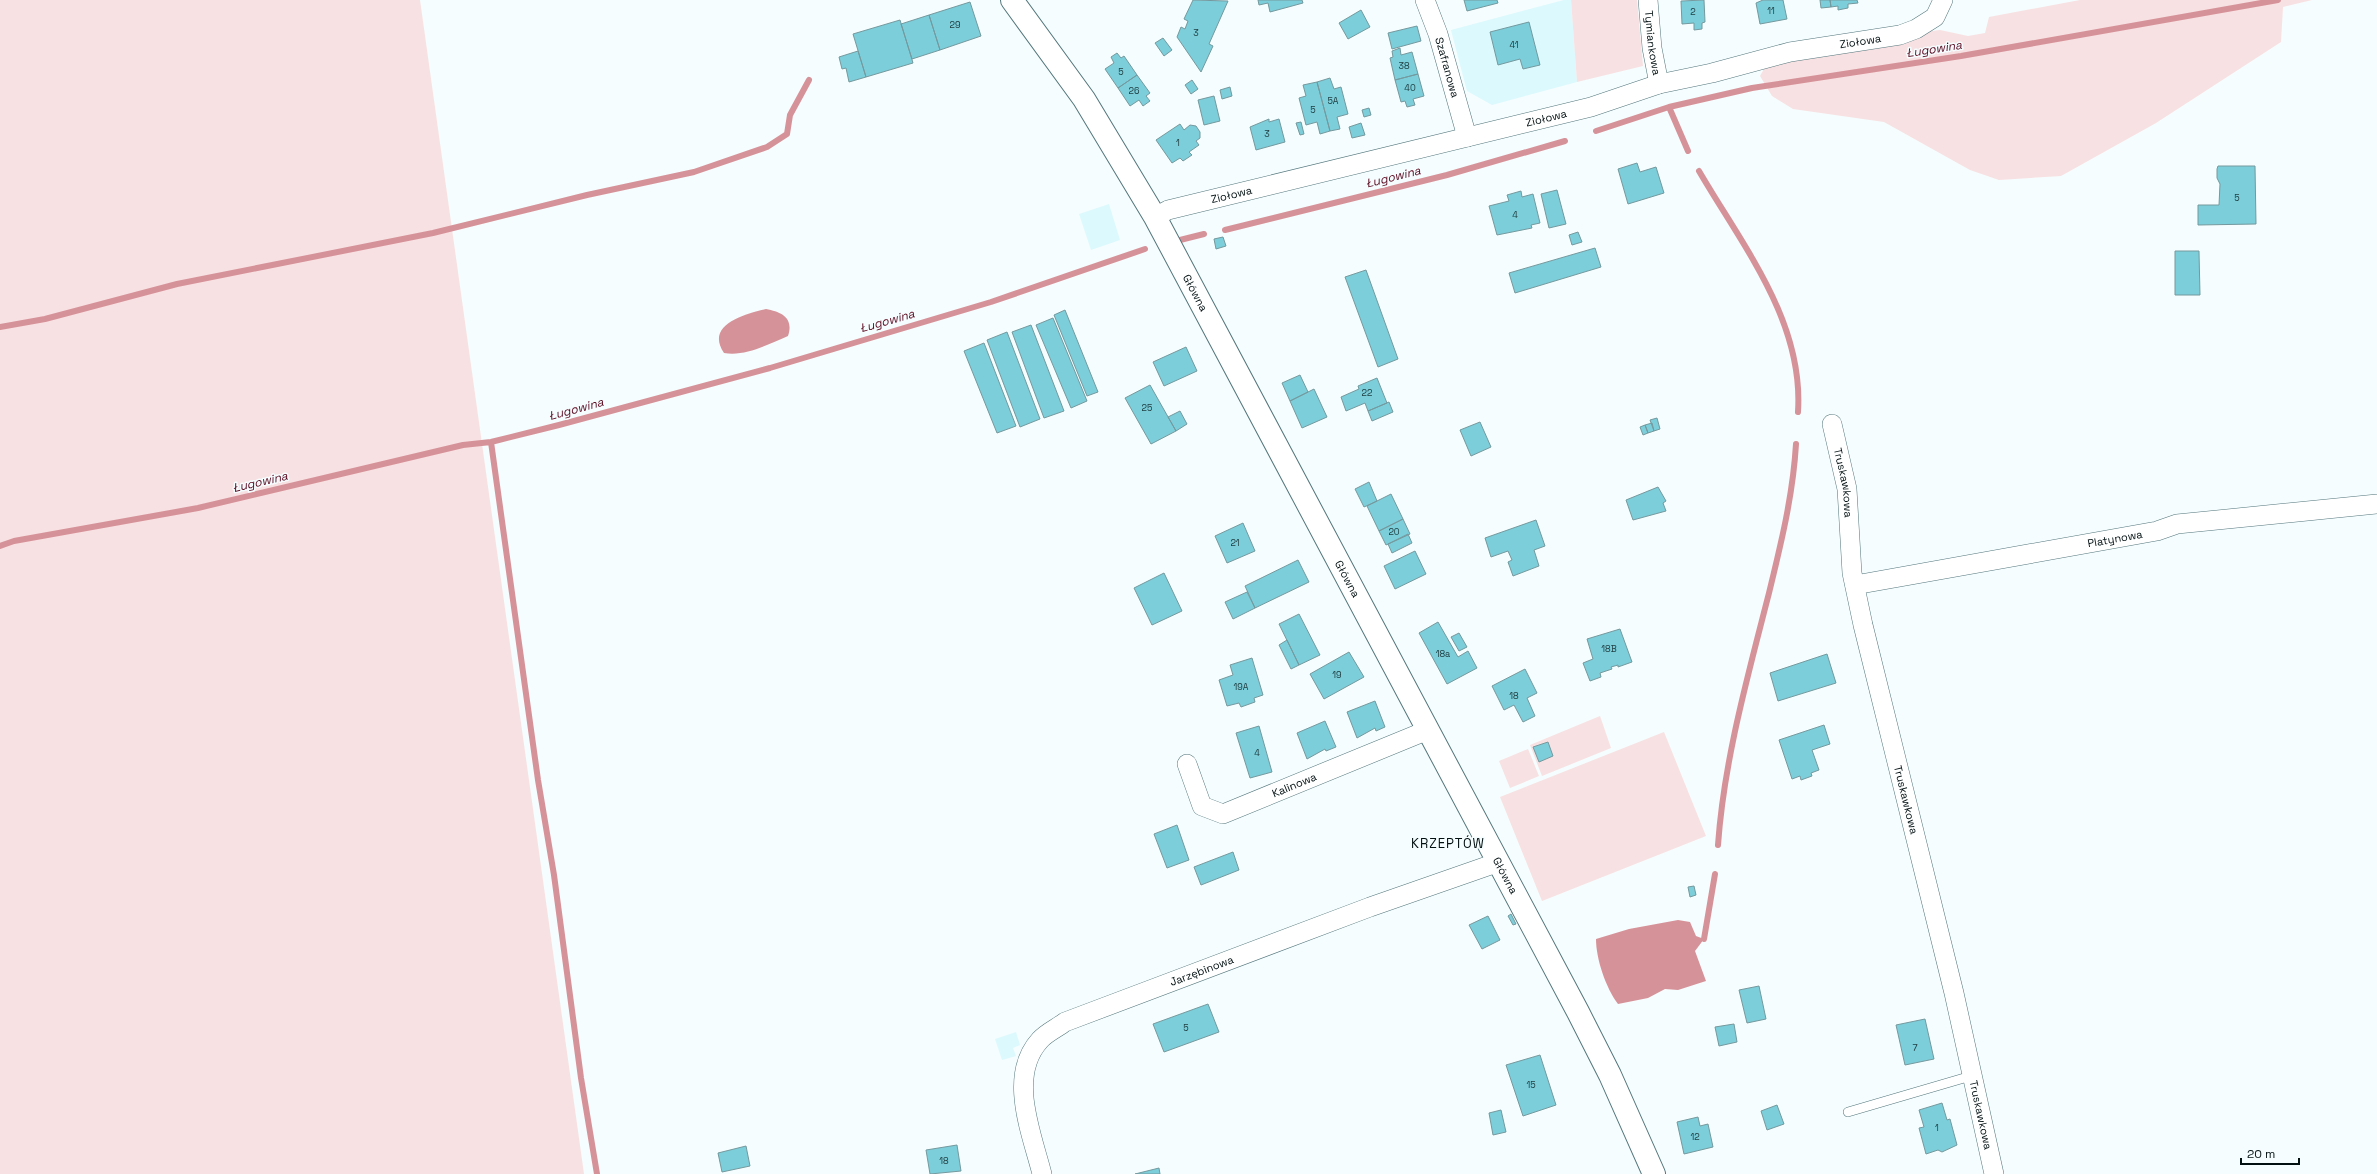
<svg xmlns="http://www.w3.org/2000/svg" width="2377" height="1174" font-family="'Space Grotesk',sans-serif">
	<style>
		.built { fill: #dcf9fd }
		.green { fill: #f8e1e2 }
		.water { fill: #d69299 }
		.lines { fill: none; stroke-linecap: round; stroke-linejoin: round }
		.stream { stroke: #d69299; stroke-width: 6 }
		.building { fill: #7bceda; stroke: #74999e }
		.service-casing { stroke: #53767c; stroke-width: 10 }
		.minor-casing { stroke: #53767c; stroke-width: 20 }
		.tertiary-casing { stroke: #53767c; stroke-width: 24 }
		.service { stroke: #fff; stroke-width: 9 }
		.minor { stroke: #fff; stroke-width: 19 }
		.tertiary { stroke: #fff; stroke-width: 22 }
		.labels { text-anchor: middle; stroke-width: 3; stroke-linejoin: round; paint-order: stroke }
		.number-label { font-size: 9px; fill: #214044 }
		.street-label { font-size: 11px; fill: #031012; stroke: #f5fdfe }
		.water-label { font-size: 12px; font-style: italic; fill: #5a081f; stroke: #f5fdfe }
		.quarter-label { font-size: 13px; letter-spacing: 1px; fill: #031012; stroke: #f5fdfe }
	</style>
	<rect width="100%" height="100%" fill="#f5fdfe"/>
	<!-- built -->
	<path class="built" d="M1564 0H1571L1577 82 1492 105 1467 91 1451 30Z
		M1109 204 1120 240 1091 250 1079 214Z
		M1016 1032 1020 1045 1013 1048 1016 1056 1002 1060 995 1039Z"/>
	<!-- green -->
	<path class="green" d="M0 0H420L584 1174H0Z
		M1571 0H1637L1643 66 1577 82Z
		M2080 0H2312L2283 7 2281 42 2156 123 2061 176 1999 180 1970 170 1884 122 1793 109 1772 96 1760 76 1765 67 1775 63 1907 43 1924 32 1940 30 1968 36 1985 33 1989 17Z
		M1600 716 1611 748 1542 776 1530 745Z
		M1664 732 1706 836 1542 901 1500 797Z
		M1528 749 1539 776 1510 788 1499 761Z"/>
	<!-- water -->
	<path class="water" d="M766 309C782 312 794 318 788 336 769 344 745 357 724 353 705 325 744 314 766 309Z
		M1678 920 1690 922 1696 936 1704 939 1695 951 1706 981 1678 990 1665 989 1648 998 1618 1004C1606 988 1596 959 1596 939L1629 929Z"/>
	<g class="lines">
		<!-- stream -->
		<path class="stream" d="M1669 107 1688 151
			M1596 131 1669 107 1752 88 1961 56 2278 0
			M1699 171C1742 245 1804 321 1798 412
			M1225 230 1447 175 1565 141
			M1180 240 1204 234
			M0 327 45 319 177 284 433 233 587 195 694 172 767 147 787 134 790 115 809 80
			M491 442 538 780 554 875 581 1078 597 1174
			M0 546 14 541 198 508 463 445 491 442 559 425 770 368 991 302 1145 249
			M1718 845C1724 760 1748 675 1769 593 1781 544 1793 495 1796 444
			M1704 939 1715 874"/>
	</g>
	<!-- building -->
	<path class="building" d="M1193 0 1228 1 1209 44 1213 46 1201 72 1177 37 1181 27 1185 29 1188 21 1184 19Z
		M1258 0H1302L1303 3 1270 12 1268 3 1259 5Z
		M1464 0H1497L1498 3 1467 11Z
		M1704 0 1705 22 1702 23V29L1694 30V23L1682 24 1681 1Z
		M1763 0H1783L1787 19 1760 24 1756 3Z
		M1820 0H1830L1831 7 1821 8Z
		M1830 0H1857L1858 3 1848 4V8L1838 10V6L1831 7Z
		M970 2 981 36 940 50 929 15Z
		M1361 10 1370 27 1348 39 1339 23Z
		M929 15 940 50 912 59 901 24Z
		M900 20 913 63 866 77 853 34Z
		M1529 22 1540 65 1523 69 1520 59 1498 65 1490 32Z
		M1417 26 1421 41 1392 49 1388 33Z
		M1163 38 1172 50 1164 56 1155 43Z
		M1400 48 1401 55 1412 52 1418 74 1395 80 1390 58 1393 57 1392 51Z
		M858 51 866 77 849 82 846 68 842 69 839 57Z
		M1117 53 1121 58 1124 56 1137 75 1118 88 1105 69 1114 63 1111 57Z
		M1418 74 1424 96 1413 99 1415 105 1407 107 1405 101 1401 102 1395 80Z
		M1137 75 1150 93 1146 96 1150 101 1143 106 1139 100 1130 106 1118 88Z
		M1330 78 1334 89 1341 87 1348 114 1337 117 1340 129 1330 131 1317 82Z
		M1192 80 1198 89 1191 94 1185 85Z
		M1317 82 1330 131 1320 134 1317 122 1306 125 1299 98 1306 96 1303 85Z
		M1230 87 1232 96 1222 99 1220 90Z
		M1214 96 1220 121 1204 125 1198 100Z
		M1369 108 1371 115 1364 117 1362 110Z
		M1269 119V122L1279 119 1285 142 1256 150 1250 127Z
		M1301 122 1304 134 1300 135 1296 123Z
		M1361 123 1365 135 1352 138 1349 127Z
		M1180 124 1184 130 1190 125 1196 126 1200 132V138L1196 141 1199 145 1189 152 1192 155 1183 161 1180 158 1172 163 1156 140Z
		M1637 163 1640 172 1656 167 1664 193 1628 204 1618 169Z
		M2218 166H2255L2256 224 2198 225V205H2219L2220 184 2217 178V169Z
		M1557 190 1566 224 1549 228 1541 194Z
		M1521 191 1522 197 1533 194 1540 223 1531 225 1532 228 1497 235 1489 206 1509 201 1507 195Z
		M1578 232 1582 242 1572 245 1569 235Z
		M1223 237 1226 246 1216 249 1214 239Z
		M1595 248 1601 267 1515 293 1509 273Z
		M2175 251H2199L2200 295H2175Z
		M1366 270 1398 359 1378 367 1345 277Z
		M1065 310 1098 392 1087 396 1054 315Z
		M1053 318 1087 401 1071 408 1036 325Z
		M1031 325 1064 411 1044 418 1012 332Z
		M1007 332 1040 419 1020 427 987 340Z
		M984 343 1016 426 997 433 964 351Z
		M1186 347 1197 371 1164 386 1153 362Z
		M1300 375 1308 392 1290 401 1282 383Z
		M1377 378 1387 403 1368 411 1365 403 1346 411 1341 397 1359 389 1358 386Z
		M1150 385 1176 431 1151 444 1125 398Z
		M1314 389 1327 417 1302 428 1290 401Z
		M1389 402 1393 412 1372 421 1368 411Z
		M1180 411 1187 424 1176 431 1168 417Z
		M1657 418 1660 429 1654 431 1650 420Z
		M1480 422 1491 447 1471 456 1460 430Z
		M1652 423 1654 431 1648 433 1645 425Z
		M1645 425 1648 433 1643 435 1640 427Z
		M1369 482 1377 501 1364 507 1355 489Z
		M1658 487 1666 501 1663 503 1666 511 1633 520 1626 500Z
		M1391 494 1403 519 1379 531 1367 506Z
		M1403 519 1410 534 1386 545 1379 531Z
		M1536 520 1545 546 1534 550 1539 566 1513 576 1508 562 1512 560 1508 551 1491 557 1485 538Z
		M1243 523 1255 551 1227 563 1215 536Z
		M1408 534 1412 543 1392 553 1388 544Z
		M1415 551 1426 574 1395 589 1384 566Z
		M1298 560 1309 582 1255 608 1245 586Z
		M1164 573 1182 611 1152 625 1134 588Z
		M1247 592 1255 608 1233 619 1225 602Z
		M1299 614 1320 655 1299 665 1279 624Z
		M1438 622 1458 657 1468 651 1477 668 1447 684 1419 633Z
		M1620 629 1632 662 1618 667V665L1611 667 1612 669 1600 673 1601 677 1590 681 1583 663 1593 659 1587 639Z
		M1459 633 1467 647 1459 651 1451 637Z
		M1287 640 1299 665 1291 669 1279 645Z
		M1349 652 1364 677 1324 699 1310 674Z
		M1827 654 1836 683 1778 701 1770 673Z
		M1252 658 1263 695 1254 698 1255 702 1241 707 1239 703 1227 706 1219 680 1233 675 1230 665Z
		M1525 669 1537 693 1527 698 1535 716 1523 722 1514 705 1504 710 1492 686Z
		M1375 701 1385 727 1376 731 1375 728 1357 738 1347 712Z
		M1325 721 1336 747 1326 751 1325 749 1307 759 1297 733Z
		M1824 725 1830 744 1812 750 1819 770 1811 773 1812 776 1801 780 1800 776 1792 779 1779 740Z
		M1259 726 1272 772 1250 778 1236 733Z
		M1548 742 1553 756 1539 762 1533 747Z
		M1177 825 1189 860 1167 868 1154 834Z
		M1233 852 1239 870 1201 885 1194 867Z
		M1694 886 1696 895 1690 897 1688 887Z
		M1511 914 1516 924 1513 925 1508 916Z
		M1488 916 1500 940 1482 949 1469 925Z
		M1759 986 1766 1019 1747 1023 1739 990Z
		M1208 1004 1219 1032 1164 1052 1153 1024Z
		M1925 1019 1934 1059 1905 1065 1896 1025Z
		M1734 1024 1737 1042 1719 1046 1715 1027Z
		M1540 1055 1556 1105 1523 1116 1506 1065Z
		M1942 1103 1947 1120 1950 1119 1957 1145 1942 1152 1938 1150 1926 1154 1919 1128 1924 1127 1919 1110Z
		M1777 1105 1784 1124 1767 1130 1761 1111Z
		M1501 1110 1506 1132 1493 1135 1489 1113Z
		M1698 1117 1700 1126 1708 1124 1713 1147 1684 1154 1677 1122Z
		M957 1145 961 1171 930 1174 926 1150Z
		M746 1146 750 1166 722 1172 718 1153Z
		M1159 1168 1160 1174H1135Z"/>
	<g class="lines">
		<!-- service casing -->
		<g class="service-casing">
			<path id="service" d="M1848 1112 1971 1076"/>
		</g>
		<!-- minor casing -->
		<g class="minor-casing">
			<g id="minor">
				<path id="s1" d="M1425 0 1438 34 1467 137"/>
				<path id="s2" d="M1648 0 1652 48 1659 84"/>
				<path id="s3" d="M1155 217 1168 210 1591 107 1659 84 1712 73 1790 52 1900 35 1916 29 1935 17 1943 0"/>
				<path id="s4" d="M1832 424 1847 489 1852 573 1863 625 1954 993 1994 1174"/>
				<path id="s5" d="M1855 585 2157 531 2177 524 2377 504"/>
				<path id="s6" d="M1187 764 1202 806 1223 814 1428 730"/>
				<path id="s7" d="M1042 1174C1032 1134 1007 1076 1040 1040 1046 1033 1057 1028 1065 1022L1370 907 1499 862"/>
			</g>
		</g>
		<!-- tertiary casing -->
		<g class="tertiary-casing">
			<g id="tertiary">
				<path id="s8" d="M1012 0 1084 99 1155 217 1578 1012 1610 1075 1654 1174"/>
			</g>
		</g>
		<!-- service -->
		<use href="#service" class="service"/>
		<!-- minor -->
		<use href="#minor" class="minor"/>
		<!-- tertiary -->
		<use href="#tertiary" class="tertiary"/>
	</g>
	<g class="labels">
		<!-- number labels -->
		<g class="number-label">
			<text x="1771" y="14">11</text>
			<text x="1693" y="15">2</text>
			<text x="955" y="28">29</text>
			<text x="1196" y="36">3</text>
			<text x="1514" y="48">41</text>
			<text x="1404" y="69">38</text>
			<text x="1121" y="75">5</text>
			<text x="1410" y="91">40</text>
			<text x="1134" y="94">26</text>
			<text x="1333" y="104">5A</text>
			<text x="1313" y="113">5</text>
			<text x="1267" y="137">3</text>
			<text x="1178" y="146">1</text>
			<text x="2237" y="201">5</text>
			<text x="1515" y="218">4</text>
			<text x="1367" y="396">22</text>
			<text x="1147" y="411">25</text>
			<text x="1394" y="535">20</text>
			<text x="1235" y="546">21</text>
			<text x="1609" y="652">18B</text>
			<text x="1443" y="657">18a</text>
			<text x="1337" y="678">19</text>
			<text x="1241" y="690">19A</text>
			<text x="1514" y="699">18</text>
			<text x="1257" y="756">4</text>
			<text x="1186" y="1031">5</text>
			<text x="1915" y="1051">7</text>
			<text x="1531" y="1088">15</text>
			<text x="1937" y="1131">1</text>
			<text x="1695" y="1140">12</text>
			<text x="944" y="1164">18</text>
		</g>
		<!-- street labels -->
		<g class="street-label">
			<text dy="4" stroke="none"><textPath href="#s3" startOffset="728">Ziołowa</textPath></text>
			<text dy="4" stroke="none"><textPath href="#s2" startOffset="43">Tymiankowa</textPath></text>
			<text dy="4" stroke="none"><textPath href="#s1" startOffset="71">Szafranowa</textPath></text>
			<text dy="4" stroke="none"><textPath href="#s3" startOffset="404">Ziołowa</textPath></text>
			<text dy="4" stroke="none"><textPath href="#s3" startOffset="80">Ziołowa</textPath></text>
			<text dy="4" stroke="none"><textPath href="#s8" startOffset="346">Główna</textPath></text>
			<text dy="4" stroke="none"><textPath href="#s4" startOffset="60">Truskawkowa</textPath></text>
			<text dy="4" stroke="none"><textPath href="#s5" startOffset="264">Platynowa</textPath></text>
			<text dy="4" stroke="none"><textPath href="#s8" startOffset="670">Główna</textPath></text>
			<text dy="4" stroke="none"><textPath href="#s6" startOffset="144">Kalinowa</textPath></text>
			<text dy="4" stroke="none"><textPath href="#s4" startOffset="384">Truskawkowa</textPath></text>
			<text dy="4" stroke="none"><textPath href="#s8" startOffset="1006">Główna</textPath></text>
			<text dy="4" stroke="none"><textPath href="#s7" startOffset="317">Jarzębinowa</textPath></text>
			<text dy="4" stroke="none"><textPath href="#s4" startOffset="708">Truskawkowa</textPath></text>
		</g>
		<!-- water labels -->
		<g class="water-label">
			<text transform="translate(1934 49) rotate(-9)" y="4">Ługowina</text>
			<text transform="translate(1393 177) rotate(-14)" y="4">Ługowina</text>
			<text transform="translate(887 321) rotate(-16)" y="4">Ługowina</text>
			<text transform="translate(576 409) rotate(-15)" y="4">Ługowina</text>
			<text transform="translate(260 482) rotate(-13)" y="4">Ługowina</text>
		</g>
		<!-- quarter labels -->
		<g class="quarter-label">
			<text x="1448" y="848">KRZEPTÓW</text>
		</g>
	</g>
	<!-- scale -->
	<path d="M2241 1158v6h58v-6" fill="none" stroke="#031012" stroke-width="2"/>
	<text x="2247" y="1158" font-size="12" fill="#031012" stroke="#f5fdfe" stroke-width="3" paint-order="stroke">20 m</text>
</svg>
